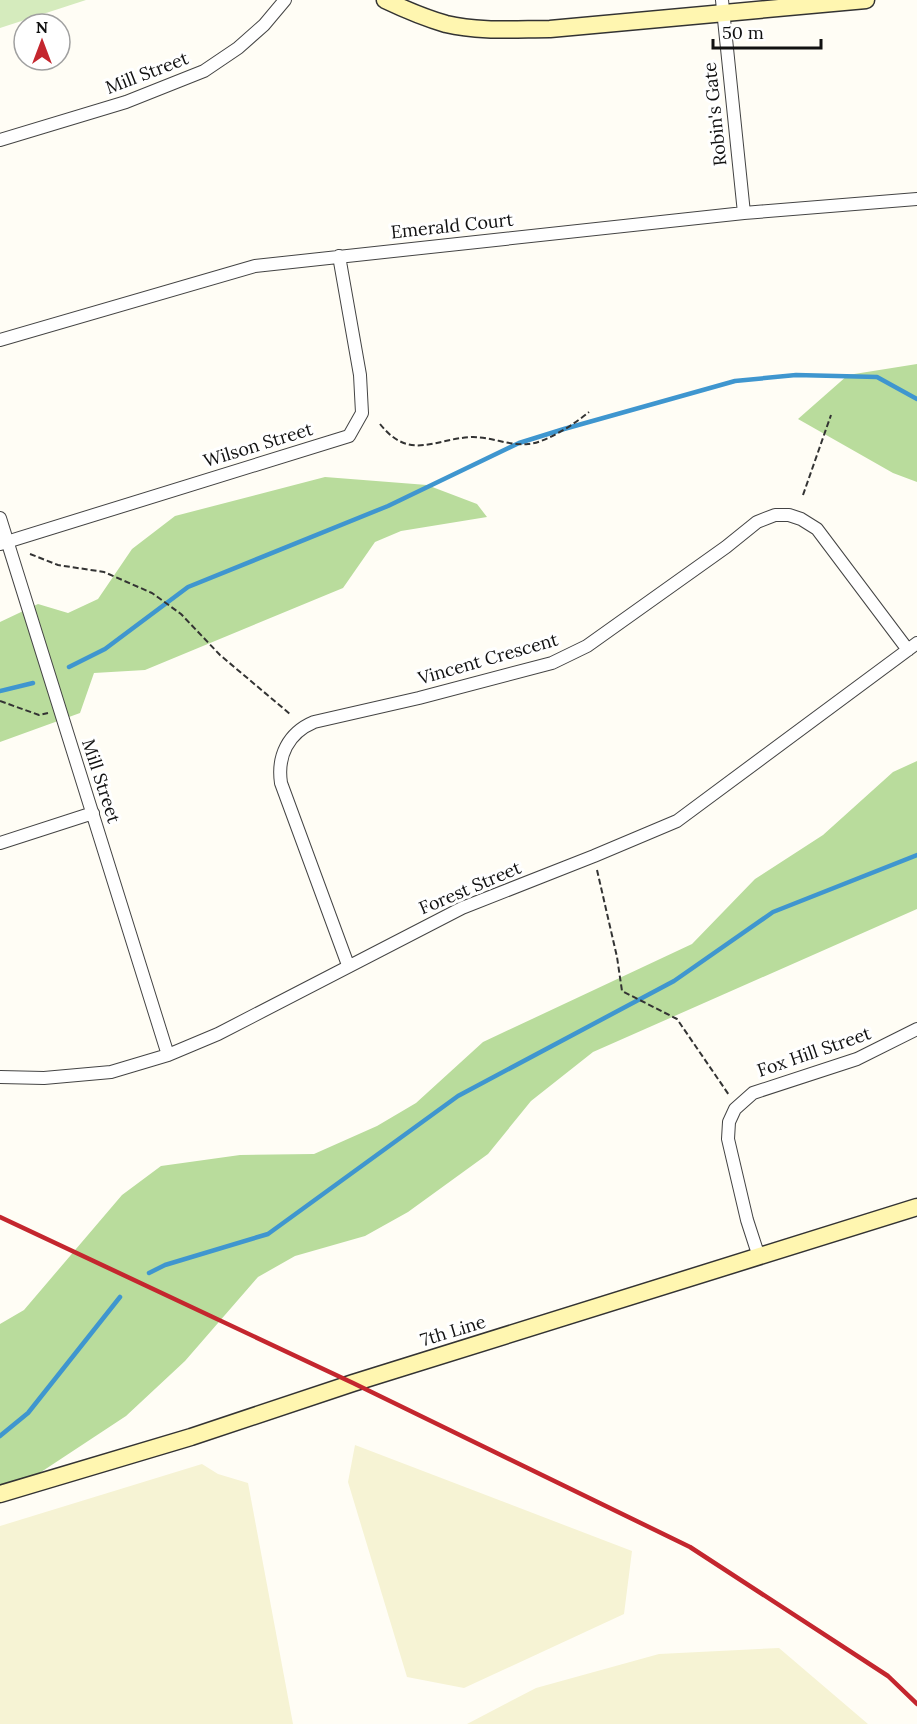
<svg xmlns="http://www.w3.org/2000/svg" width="917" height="1724" font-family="Lora,serif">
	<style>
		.farmland { fill: #f6f3d4 }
		.green { fill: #d5ebbd }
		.forest { fill: #b9dc9c }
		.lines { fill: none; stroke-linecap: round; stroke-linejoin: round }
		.stream { stroke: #3f96cf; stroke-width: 4.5 }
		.street-casing { stroke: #444; stroke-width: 14 }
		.secondary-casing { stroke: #333; stroke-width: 19 }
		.path { stroke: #333; stroke-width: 2; stroke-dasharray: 6 3; stroke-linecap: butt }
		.street { stroke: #fff; stroke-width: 12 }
		.secondary { stroke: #fff6b0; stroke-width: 16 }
		.rail { stroke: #c4262e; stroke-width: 4.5 }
		.labels { text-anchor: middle; stroke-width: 6; stroke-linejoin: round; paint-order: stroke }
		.street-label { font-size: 18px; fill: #111; stroke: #fff }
	</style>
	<rect width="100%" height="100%" fill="#fffdf5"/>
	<!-- farmland -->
	<path class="farmland" d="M355 1445 632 1551 624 1614 464 1688 407 1677 348 1482Z
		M202 1464 218 1474 248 1483 293 1724H0V1526Z
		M779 1648 868 1724H467L536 1688 659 1654Z"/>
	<!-- green -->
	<path class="green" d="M0 0H86L0 28Z"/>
	<!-- forest -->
	<path class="forest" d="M917 364V482L893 473 798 419 848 375Z
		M325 477 427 485 477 504 487 517 401 531 375 542 343 588 145 670 94 673 80 713 0 742V622L38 604 68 613 98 599 132 549 175 516Z
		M917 761V909L593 1052 531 1101 488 1154 408 1212 365 1236 295 1256 258 1277 185 1361 126 1416 35 1476 0 1486V1324L24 1310 122 1195 161 1166 240 1155 314 1154 377 1126 416 1103 483 1042 692 944 755 879 823 835 893 772Z"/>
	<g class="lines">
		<!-- stream -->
		<path class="stream" d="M69 667 105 649 188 587 388 506 519 443 564 429 735 381 796 375 877 377 917 399
			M0 691 33 683
			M149 1273 165 1265 268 1234 458 1096 674 981 773 912 917 855
			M0 1436 28 1413 120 1297"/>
		<!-- street casing -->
		<g class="street-casing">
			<path id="street" d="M722 0 744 213
				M0 140 126 102 204 71 238 48 264 25 285 0
				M0 340 255 266 744 213 917 199
				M0 518 168 1055
				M0 544 349 436 362 413 360 375 339 256
				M0 843 93 813
				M348 965 281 783C277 756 288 733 314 722L419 698 552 663 587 646 726 547 757 522 775 515H789L801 519 817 529 908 650
				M0 1077 44 1078 111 1072 168 1055 218 1034 462 908 594 856 677 821 917 643
				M759 1257 747 1220 728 1139 729 1122 735 1109 753 1093 857 1059 917 1029"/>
		</g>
		<!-- secondary casing -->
		<g class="secondary-casing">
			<path id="secondary" d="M385 0C404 9 425 18 446 24 480 32 516 29 550 29L866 0
				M0 1494 191 1437 353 1383 917 1207"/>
		</g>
		<!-- path -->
		<path class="path" d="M380 424C410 462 435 438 473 437 491 437 510 446 528 444 546 443 576 423 589 412
			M803 495 831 415
			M30 554 58 565 104 572 152 593 181 614 220 655 290 714
			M0 701 39 715 48 713
			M597 870 617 957 622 991 677 1019 729 1095"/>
		<!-- street -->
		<use href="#street" class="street"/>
		<!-- secondary -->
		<use href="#secondary" class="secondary"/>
		<!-- rail -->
		<path class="rail" d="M0 1217 353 1383 690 1547 888 1676 917 1704"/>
	</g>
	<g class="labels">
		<!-- street labels -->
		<g class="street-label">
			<text transform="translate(147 73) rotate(-21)" y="6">Mill Street</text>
			<text transform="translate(715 114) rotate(-96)" y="6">Robin's Gate</text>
			<text transform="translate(452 226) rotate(-6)" y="6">Emerald Court</text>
			<text transform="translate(258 445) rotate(-17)" y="6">Wilson Street</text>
			<text transform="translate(488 659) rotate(-16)" y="6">Vincent Crescent</text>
			<text transform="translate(101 781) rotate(72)" y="6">Mill Street</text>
			<text transform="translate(470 888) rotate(-23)" y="6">Forest Street</text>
			<text transform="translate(814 1052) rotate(-19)" y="6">Fox Hill Street</text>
			<text transform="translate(453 1331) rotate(-17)" y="6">7th Line</text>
		</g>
	</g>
	<!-- north arrow -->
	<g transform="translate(42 42)"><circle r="28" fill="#ffffff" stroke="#a0a0a0" stroke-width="1.5"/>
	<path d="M0-4.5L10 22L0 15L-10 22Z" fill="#c4262e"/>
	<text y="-9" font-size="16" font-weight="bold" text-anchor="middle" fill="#111111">N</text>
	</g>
	<!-- scale -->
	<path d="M713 39v9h108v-9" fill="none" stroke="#111111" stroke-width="3"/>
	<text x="722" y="39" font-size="18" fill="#111111" stroke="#ffffff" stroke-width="4.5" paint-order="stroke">50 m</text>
</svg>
